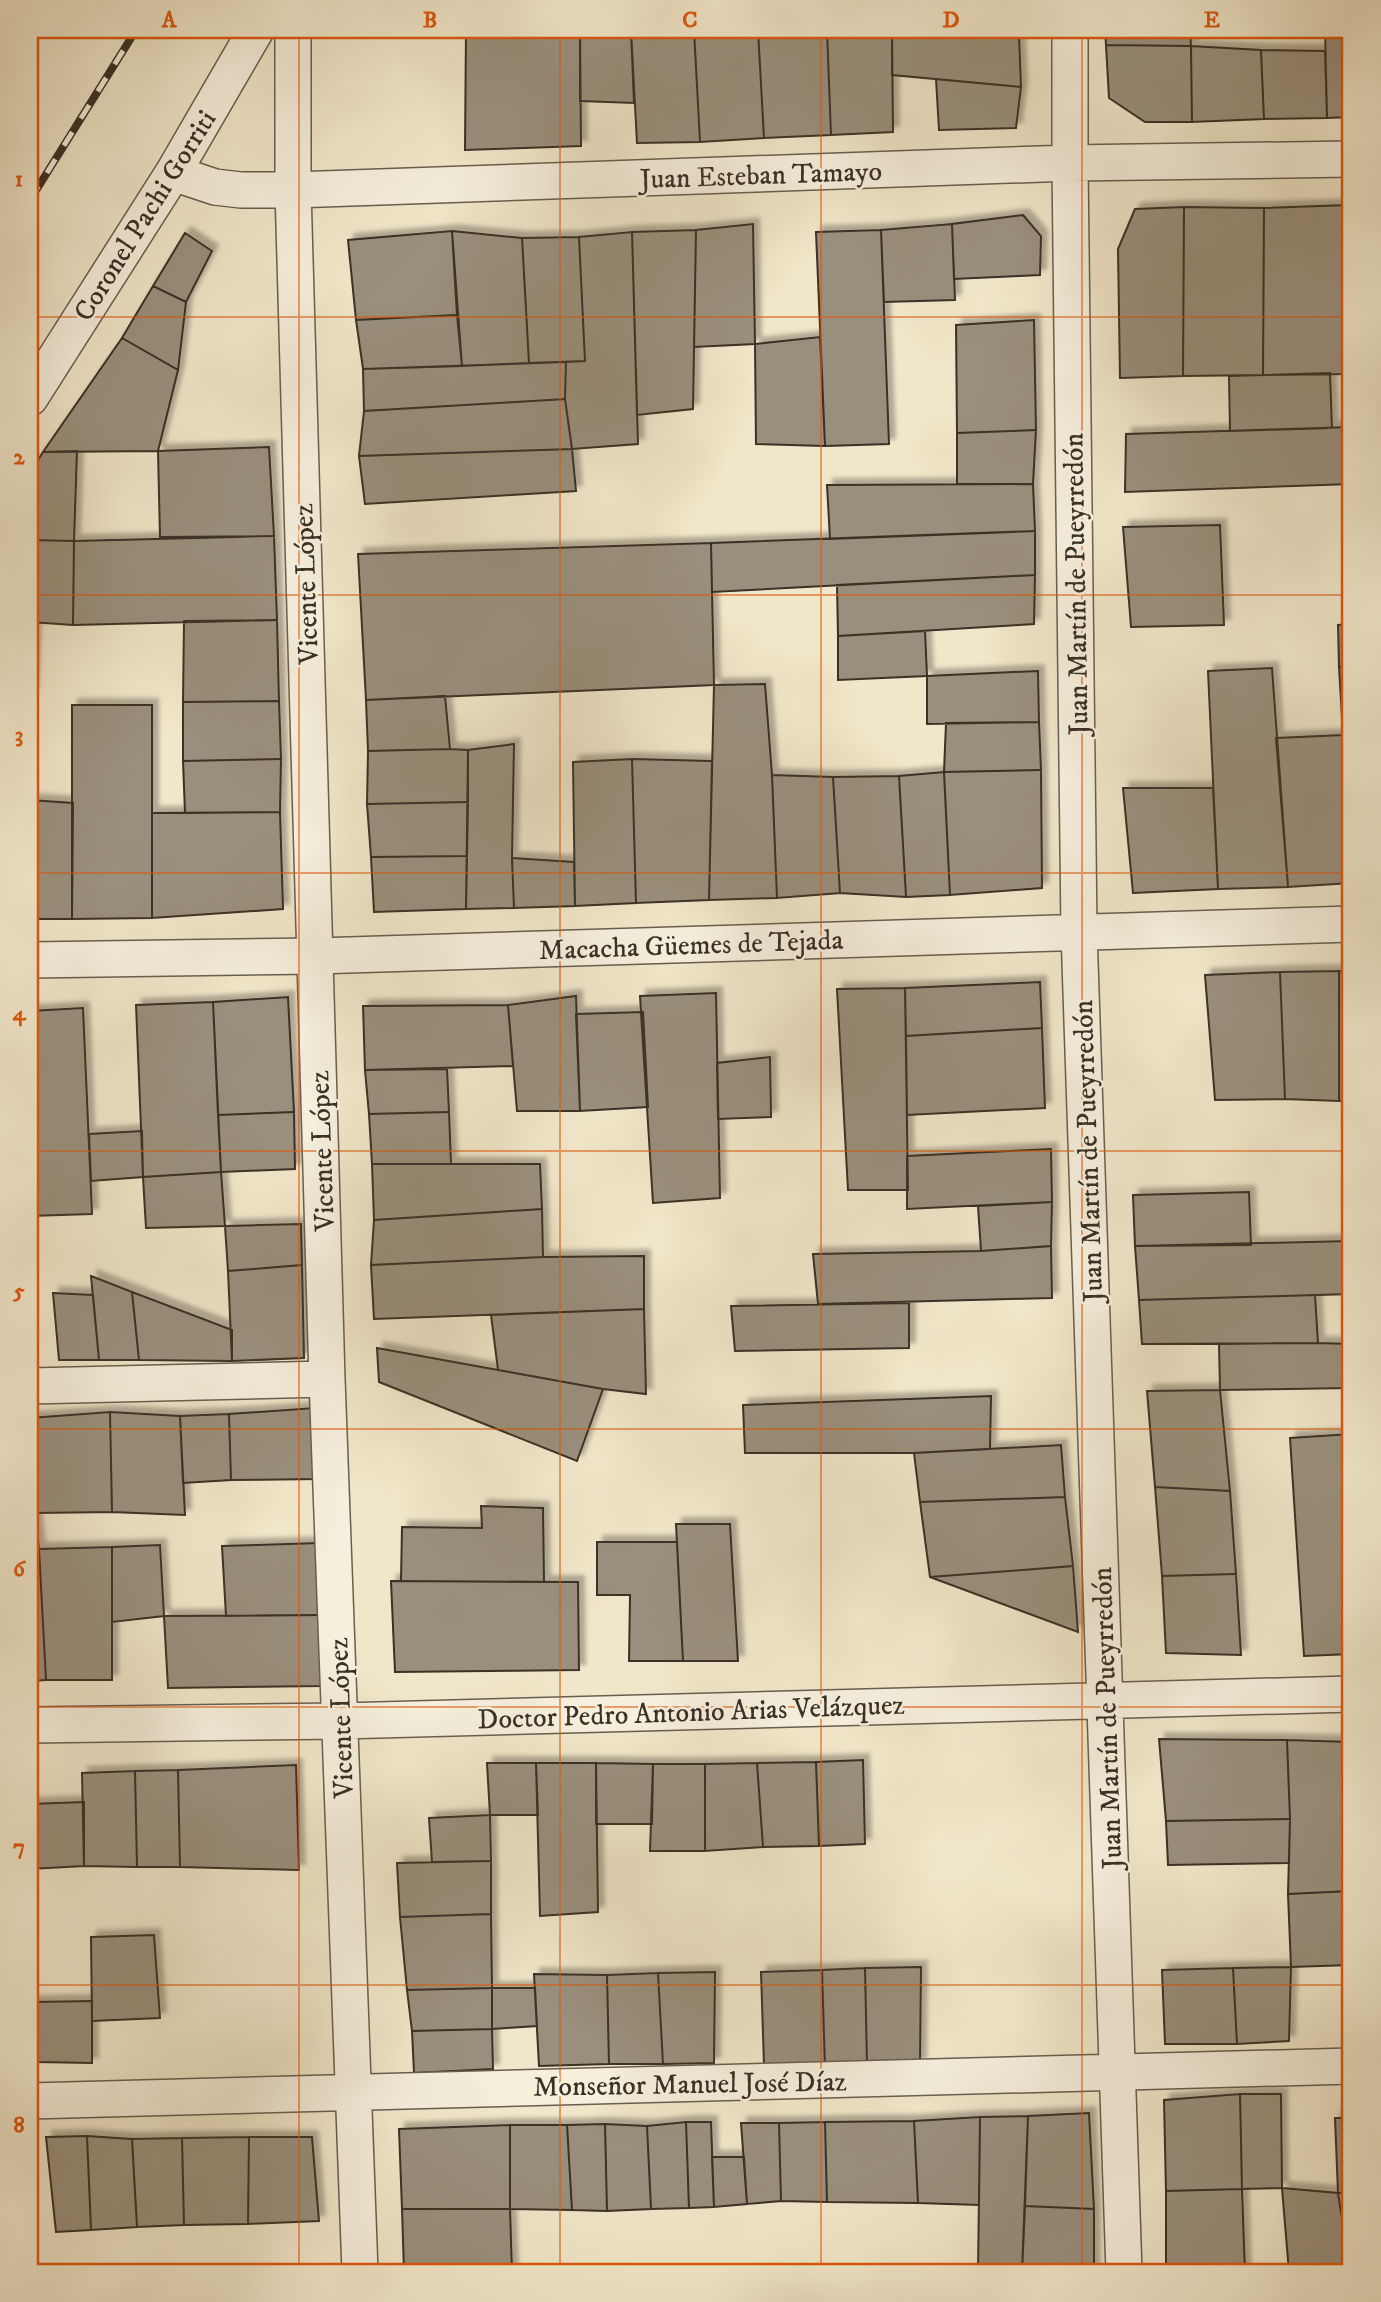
<svg xmlns="http://www.w3.org/2000/svg" width="1381" height="2302" font-family="'IM FELL DW Pica',serif">
	<style>
		.building { fill: #998f7b; stroke: #3a3026; stroke-width: 2; filter: url(#shadow) }
		.lines { fill: none; stroke-linecap: round; stroke-linejoin: round }
		.minor-casing { stroke: #685e4f; stroke-width: 38 }
		.minor { stroke: #f5efdc; stroke-width: 35 }
		.rail-casing { stroke: #3a3026; stroke-width: 8 }
		.rail { stroke: #f5efdc; stroke-width: 5; stroke-dasharray: 16; stroke-linecap: butt }
		.grid { fill: none; stroke: #df570d; stroke-width: 2; stroke-opacity: 0.55 }
		.labels { text-anchor: middle; stroke-width: 5; stroke-linejoin: round; paint-order: stroke }
		.street-label { font-size: 28px; fill: #3a3026; stroke: #f5efdc }
		.neatline { fill: none; stroke: #df570d; stroke-width: 2.5 }
		.grid-label { font-size: 23px; text-anchor: middle; font-weight: bold; fill: #df570d }
	</style>
	<defs>
		<filter id="shadow"><feDropShadow dx="6" dy="-6" stdDeviation="2" flood-color="#0004"/></filter>
	</defs>
	<rect width="100%" height="100%" fill="#f0e6c9"/>
	<filter id="stains"><feTurbulence type="fractalNoise" baseFrequency=".00286" numOctaves="4"/><feColorMatrix values="0 0 0 0 .2 0 0 0 0 .09 0 0 0 0 .02 0 0 0 .5 -.17"/></filter>
	<radialGradient id="worn" r=".72"><stop offset=".6" stop-color="#630" stop-opacity="0"/><stop offset="1" stop-color="#630" stop-opacity=".3"/></radialGradient>
	<!-- building -->
	<path class="building" d="M466 30H580L581 146 465 150Z
		M580 30H631L634 103 580 101Z
		M631 30H694L700 142 637 143Z
		M694 30H758L764 138 700 142Z
		M758 30H827L831 135 764 138Z
		M827 30H892L893 132 831 135Z
		M892 30 1019 35 1021 87 892 75Z
		M925 30H1019V35Z
		M1105 30H1190L1191 46 1106 45Z
		M1325 30H1351V117L1327 118Z
		M1106 45 1191 46 1192 122H1145L1109 98Z
		M1191 46 1261 50 1264 119 1192 122Z
		M1261 50 1325 51 1327 118 1264 119Z
		M936 79 1021 87 1016 128 939 130Z
		M1347 205 1351 374 1263 375 1264 208Z
		M1347 205H1351V314Z
		M1184 207 1183 376 1120 378 1118 249 1135 209Z
		M1184 207 1264 208 1263 375 1183 376Z
		M1023 215 1041 236 1040 275 954 279 952 224Z
		M753 224 755 344 694 347 696 230Z
		M952 224 955 300 884 302 881 230Z
		M696 230 693 409 637 415 632 232Z
		M881 230 889 444 825 446 816 232Z
		M452 231 457 315 356 320 348 240Z
		M452 231 522 238 529 363 462 366Z
		M632 232 638 444 572 449 565 399 566 362 585 361 579 237Z
		M185 233 212 251 186 302 153 286Z
		M579 237 585 361 529 363 522 238Z
		M153 286 186 302 178 370 122 338Z
		M457 315 462 366 363 369 356 320Z
		M1034 320 1036 430 957 433 956 325Z
		M820 337 825 446 756 444 755 344Z
		M122 338 178 370 158 451 43 452Z
		M566 362 565 399 364 411 363 369Z
		M1330 373 1332 428 1230 431 1229 376Z
		M565 399 572 449 359 456 364 411Z
		M1351 427V484L1125 492 1126 434Z
		M1036 430 1033 484H957V433Z
		M269 447 274 536 160 537 158 451Z
		M572 449 576 491 365 504 359 456Z
		M77 451 74 541 30 540V473L43 452Z
		M1033 484 1035 531 830 539 827 485Z
		M1220 525 1224 625 1131 627 1123 527Z
		M1035 531V575L712 592 711 543Z
		M274 536 277 620 73 625 74 541Z
		M30 540 74 541 73 625 30 622Z
		M711 543 714 685 366 700 358 554Z
		M1035 575 1034 624 838 636 837 585Z
		M277 620 279 701 183 702 184 621Z
		M30 622 35 623 32 694H30Z
		M1351 624V667H1339L1338 625Z
		M925 631 927 676 838 680V636Z
		M1339 667H1351V867L1343 735Z
		M1272 668 1288 887 1218 889 1208 671Z
		M1038 671 1039 722 927 724V676Z
		M765 684 772 775 777 898 709 900 714 685Z
		M445 696 450 749 368 751 366 700Z
		M279 701 281 759 183 761V702Z
		M72 705H152V918L72 919Z
		M1039 722 1041 770 944 772 946 723Z
		M1343 735 1351 883 1288 887 1276 738Z
		M514 744 512 858 514 908 466 909 468 750Z
		M450 749 468 750V802L367 804 368 751Z
		M281 759 280 812 185 813 183 761Z
		M632 759 712 761 709 900 636 903Z
		M632 759 636 903 575 906 573 762Z
		M1041 770 1042 888 950 895 944 772Z
		M944 772 950 895 906 897 899 776Z
		M772 775 833 777 840 893 777 898Z
		M899 776 906 897 840 893 833 777Z
		M1123 788H1213L1218 889 1133 893Z
		M30 800 73 803 72 919H30Z
		M468 802 467 856 371 857 367 804Z
		M280 812 283 909 152 918V813Z
		M467 856 466 909 374 912 371 857Z
		M512 858 574 862 575 906 514 908Z
		M1339 971V1101L1285 1099 1280 972Z
		M1339 971H1351V1101H1339Z
		M1280 972 1285 1099 1215 1100 1205 975Z
		M1040 982 1042 1028 906 1036 905 988Z
		M905 988 908 1190H848L837 989Z
		M716 993 720 1198 653 1203 640 996Z
		M576 996 580 1111H517L508 1005Z
		M288 997 294 1112 218 1115 213 1002Z
		M213 1002 221 1172 143 1177 136 1005Z
		M508 1005 513 1066 365 1070 363 1006Z
		M83 1008 92 1214 30 1216V1011Z
		M643 1012 648 1107 580 1111 576 1014Z
		M1042 1028 1045 1108 907 1115 906 1036Z
		M770 1057 771 1117 718 1119 717 1063Z
		M447 1069 449 1112 369 1114 365 1070Z
		M294 1112 295 1169 221 1172 218 1115Z
		M449 1112 451 1164H372L369 1114Z
		M142 1131 143 1177 91 1181 89 1134Z
		M1051 1149 1052 1202 907 1209V1156Z
		M372 1164H540L542 1209 374 1220Z
		M221 1172 225 1226 146 1228 143 1177Z
		M1249 1192 1251 1245 1135 1246 1133 1195Z
		M1052 1202 1051 1246 981 1251 978 1206Z
		M542 1209 543 1257 371 1265 374 1220Z
		M301 1224 302 1265 228 1271 225 1226Z
		M1351 1241V1294L1139 1300 1135 1246Z
		M1051 1246 1052 1298 818 1304 813 1254 981 1251Z
		M644 1256V1309L374 1319 371 1265 543 1257Z
		M302 1265 304 1358 232 1361 228 1271Z
		M91 1276 132 1292 139 1360H99Z
		M132 1292 232 1330V1361L139 1360Z
		M53 1293 93 1295 99 1360H59Z
		M1315 1295 1318 1343 1142 1344 1139 1300Z
		M909 1303V1348L735 1351 731 1306Z
		M644 1309 646 1394 603 1389 498 1370 491 1315Z
		M1318 1343 1351 1344V1388L1220 1390 1219 1344Z
		M377 1348 498 1370 603 1389 577 1461 379 1382Z
		M1220 1390 1230 1491 1155 1487 1147 1391Z
		M991 1396 990 1449 914 1453H745L743 1405Z
		M315 1408 319 1479 231 1480 229 1414Z
		M110 1412 112 1512 35 1513 30 1418Z
		M110 1412 180 1416 185 1515 112 1512Z
		M229 1414 231 1480 183 1483 180 1416Z
		M1351 1434V1654L1304 1656 1290 1438Z
		M1061 1445 1065 1497 920 1502 914 1453Z
		M1155 1487 1230 1491 1236 1574 1162 1576Z
		M1065 1497 1073 1566 930 1577 920 1502Z
		M481 1506 543 1508 544 1582 401 1581 402 1527 482 1528Z
		M30 1513H35L39 1549H30Z
		M676 1524H730L738 1661H683Z
		M597 1542H677L683 1661H629L630 1595H597Z
		M319 1543 325 1615 226 1616 222 1546Z
		M160 1545 164 1616 112 1622V1547Z
		M112 1547V1680H46L39 1549Z
		M30 1549H39L46 1680 30 1681Z
		M1073 1566 1078 1632 930 1577Z
		M1236 1574 1241 1655 1166 1653 1162 1576Z
		M391 1581 578 1582 579 1670 395 1672Z
		M325 1615 322 1686 168 1688 164 1616Z
		M1159 1739 1287 1740 1290 1819 1166 1821Z
		M1287 1740 1350 1742 1351 1891 1288 1894 1290 1819Z
		M863 1760 865 1844 819 1846 816 1762Z
		M816 1762 819 1846 763 1847 757 1763Z
		M487 1763H536L538 1815H490Z
		M536 1763H596L598 1912 540 1916Z
		M596 1763 653 1764 652 1824H596Z
		M757 1763 763 1847 705 1851V1764Z
		M653 1764H705V1851H650Z
		M296 1765 299 1870 180 1867 178 1770Z
		M178 1770 180 1867H137L135 1771Z
		M135 1771 137 1867 84 1866 82 1773Z
		M84 1802V1866L30 1869V1804Z
		M490 1815 491 1861 432 1862 429 1818Z
		M1290 1819 1289 1863 1168 1865 1166 1821Z
		M491 1861V1914L400 1917 397 1863Z
		M1351 1891V1965L1291 1967 1288 1894Z
		M491 1914 492 1988 407 1990 400 1917Z
		M154 1935 160 2018 92 2021 91 1937Z
		M921 1967 920 2064 867 2065 865 1968Z
		M1291 1967 1289 2041 1237 2044 1233 1968Z
		M865 1968 867 2065 825 2067 822 1970Z
		M1233 1968 1237 2044H1165L1162 1970Z
		M822 1970 825 2067 764 2065 761 1972Z
		M715 1972 714 2063 663 2064 658 1973Z
		M658 1973 663 2064H609L607 1975Z
		M534 1974 607 1975 609 2064 539 2066Z
		M492 1988H535L537 2026 492 2029Z
		M492 1988V2029L412 2031 407 1990Z
		M92 2001V2063L36 2062 33 2002Z
		M30 2002H33L36 2062H30Z
		M492 2029 493 2069 414 2073 412 2031Z
		M1240 2094H1281L1282 2188 1242 2189Z
		M1240 2094 1242 2189 1166 2191 1164 2100Z
		M1089 2113 1094 2209 1025 2206 1028 2116Z
		M1028 2116 1022 2272H978L980 2117Z
		M980 2117 979 2205 918 2203 914 2121Z
		M1335 2118H1351V2193H1338Z
		M914 2121 918 2203 827 2202 825 2122Z
		M686 2122H711L714 2207 689 2208Z
		M686 2122 689 2208 651 2209 647 2126Z
		M825 2122 827 2202 781 2201 779 2123Z
		M741 2123H779L781 2201 747 2204Z
		M605 2124 647 2126 651 2209 607 2211Z
		M605 2124 607 2211 572 2210 567 2125Z
		M510 2125H567L572 2210 510 2209Z
		M510 2125V2209H402L399 2129Z
		M87 2136 91 2230 56 2232 46 2137Z
		M87 2136 132 2139 137 2227 91 2230Z
		M249 2137 248 2224 184 2225 182 2138Z
		M249 2137H312L319 2221 248 2224Z
		M182 2138 184 2225 137 2227 132 2139Z
		M712 2157H744L747 2204 714 2207Z
		M1282 2188 1338 2193 1350 2271 1289 2272Z
		M1242 2189 1245 2272H1166V2191Z
		M1025 2206 1094 2209V2272H1022Z
		M402 2209H510L512 2272H404Z"/>
	<g class="lines">
		<!-- minor casing -->
		<g class="minor-casing">
			<path id="minor" d="M293 30V190L327 1379 360 2272
				M1070 30V163L1079 932 1124 2272
				M173 173 215 187 241 190H293L1070 163 1351 159
				M30 398 173 173 256 30
				M30 960 316 956 1351 924
				M30 1386 327 1379
				M30 1725 340 1721 1351 1694
				M30 2101 1351 2066"/>
		</g>
		<!-- minor -->
		<use href="#minor" class="minor"/>
		<!-- rail casing -->
		<g class="rail-casing">
			<path id="rail" d="M30 200 136 30"/>
		</g>
		<!-- rail -->
		<use href="#rail" class="rail"/>
	</g>
	<!-- grid -->
	<path class="grid" d="M299 30V2272M560 30V2272M821 30V2272M1082 30V2272M30 317H1351M30 595H1351M30 873H1351M30 1151H1351M30 1429H1351M30 1707H1351M30 1985H1351"/>
	<g class="labels">
		<!-- street labels -->
		<g class="street-label">
			<text transform="translate(761 174) rotate(-2)" y="10">Juan Esteban Tamayo</text>
			<text transform="translate(144 215) rotate(-58)" y="10">Coronel Pachi Gorriti</text>
			<text transform="translate(305 584) rotate(-92)" y="10">Vicente López</text>
			<text transform="translate(1075 584) rotate(-91)" y="10">Juan Martín de Pueyrredón</text>
			<text transform="translate(691 944) rotate(-2)" y="10">Macacha Güemes de Tejada</text>
			<text transform="translate(321 1151) rotate(-92)" y="10">Vicente López</text>
			<text transform="translate(1087 1151) rotate(-92)" y="10">Juan Martín de Pueyrredón</text>
			<text transform="translate(691 1711) rotate(-2)" y="10">Doctor Pedro Antonio Arias Velázquez</text>
			<text transform="translate(340 1718) rotate(-92)" y="10">Vicente López</text>
			<text transform="translate(1106 1718) rotate(-92)" y="10">Juan Martín de Pueyrredón</text>
			<text transform="translate(690 2083) rotate(-1)" y="10">Monseñor Manuel José Díaz</text>
		</g>
	</g>
	<!-- margin -->
	<rect width="1381" height="2302" fill="none" stroke="#f0e6c9" stroke-width="77"/>
	<rect x="38" y="38" width="1304" height="2226" class="neatline"/>
	<g class="grid-label">
		<text x="169" y="27">A</text>
		<text x="430" y="27">B</text>
		<text x="690" y="27">C</text>
		<text x="951" y="27">D</text>
		<text x="1212" y="27">E</text>
		<text x="19" y="186">1</text>
		<text x="19" y="464">2</text>
		<text x="19" y="742">3</text>
		<text x="19" y="1020">4</text>
		<text x="19" y="1298">5</text>
		<text x="19" y="1576">6</text>
		<text x="19" y="1854">7</text>
		<text x="19" y="2132">8</text>
	</g>
	<rect width="100%" height="100%" filter="url(#stains)"/>
	<rect width="100%" height="100%" fill="url(#worn)"/>
</svg>
